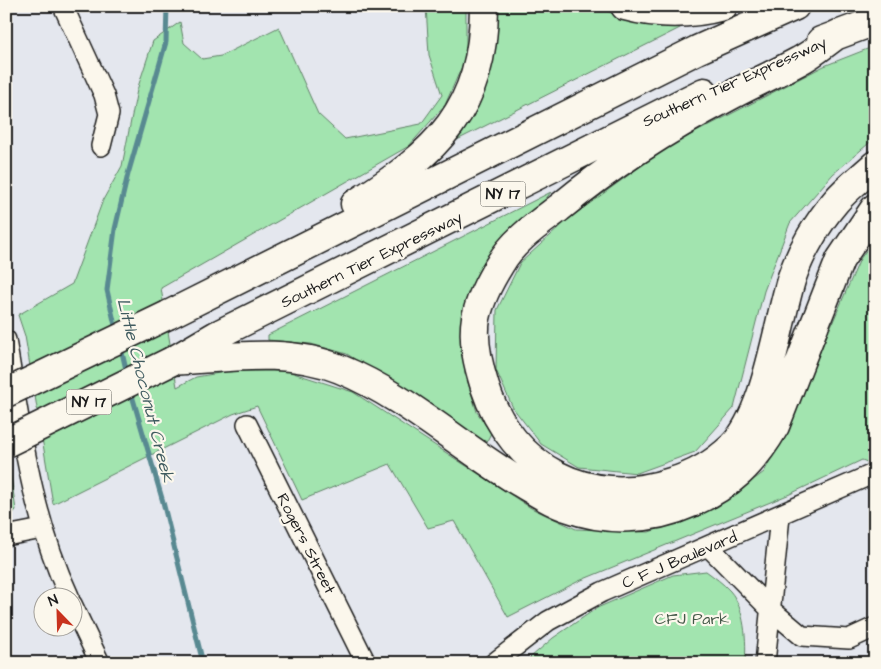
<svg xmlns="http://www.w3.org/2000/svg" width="881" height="669" font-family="'Architects Daughter',sans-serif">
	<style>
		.green { fill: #a2e4af; stroke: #5f8066 }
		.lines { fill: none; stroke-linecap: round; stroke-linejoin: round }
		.stream { stroke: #598991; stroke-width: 5 }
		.minor-casing { stroke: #1c1c1c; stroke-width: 22 }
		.highway-casing { stroke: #1c1c1c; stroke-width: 31 }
		.minor { stroke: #fbf7ec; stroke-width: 19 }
		.highway { stroke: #fbf7ec; stroke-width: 28 }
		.highway-bridge-casing { stroke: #1c1c1c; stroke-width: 31; stroke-linecap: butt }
		.highway-bridge { stroke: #fbf7ec; stroke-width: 28 }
		.labels { text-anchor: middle; stroke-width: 4.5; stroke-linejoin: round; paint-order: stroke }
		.shield { fill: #fbf7ec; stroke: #5f5e5a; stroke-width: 1 }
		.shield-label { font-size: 15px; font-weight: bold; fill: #1c1c1c }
		.street-label { font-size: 16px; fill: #1c1c1c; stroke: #fbf7ec }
		.park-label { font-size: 16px; fill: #445848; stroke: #fbf7ec }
		.water-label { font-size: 18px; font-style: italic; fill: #405c60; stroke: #fbf7ec }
	</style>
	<rect width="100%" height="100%" fill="#e4e7ee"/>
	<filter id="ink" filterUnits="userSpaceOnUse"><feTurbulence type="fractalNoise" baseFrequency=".02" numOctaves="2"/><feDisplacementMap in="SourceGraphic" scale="10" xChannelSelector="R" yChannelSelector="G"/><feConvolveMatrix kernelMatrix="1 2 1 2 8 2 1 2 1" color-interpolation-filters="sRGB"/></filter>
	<g filter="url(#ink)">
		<!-- green -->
		<path class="green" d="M426 6H466V57L445 105 409 146 161 288 177 387 196 377 231 371H287L353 392 531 508 576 529 649 532 717 507 764 472 787 428 860 259 875 238V457L867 462 862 460 790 494 579 581 508 617 454 521 428 528 390 464 302 500 257 406 233 414 53 504 25 336 18 315 72 284 103 200 122 166 137 90 153 41 180 22 184 43 202 59 221 56 279 27 318 114 345 139 421 124 442 95 429 55Z
			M495 6H593L628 19 686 22 682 27 457 140 454 136Z
			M875 46V138L833 174 790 223 764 291 734 408 695 452 637 473 579 467 541 444 513 408 496 370 497 310 520 263 571 217 667 147 824 66Z
			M551 192 545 200 497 242 466 304 465 373 477 412 491 433 485 445 347 354 311 344 268 340V335Z
			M10 470 16 510 6 521V472Z
			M706 571C714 577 723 583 730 591 745 608 747 642 745 663H524L553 638 597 608 673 575Z"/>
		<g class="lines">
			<!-- stream -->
			<path class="stream" d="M116 330 107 290 115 229 128 174 166 42 167 6
				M121 348 127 374
				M131 392 163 502 203 663"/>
			<!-- minor casing -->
			<g class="minor-casing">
				<path id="minor" d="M63 6 104 95 109 114 101 146
					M6 340C21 428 31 515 69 596
					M247 424 366 663
					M6 536 42 529
					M708 546 770 609 802 636 849 639 875 627
					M72 604 100 663
					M494 663 548 621 602 592 875 473
					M765 663 780 516"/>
			</g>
			<!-- highway casing -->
			<g class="highway-casing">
				<path id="highway" d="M625 6C658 15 690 15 723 6
					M838 34C825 43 813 54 799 61 775 74 750 85 726 98 667 129 610 166 559 208 538 224 513 241 500 264 490 280 480 299 476 318 472 341 478 365 485 387 512 469 588 509 671 482 693 476 715 463 732 447 767 413 777 324 792 277 801 251 818 222 836 201 847 188 862 177 875 165
					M821 41 875 21
					M355 204C437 152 484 110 484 6
					M168 315 697 50 795 6
					M176 359 217 335 704 92
					M172 361C228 358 286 347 340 369 404 395 457 444 516 480 532 489 548 501 566 507 606 522 651 521 691 503 731 485 753 464 775 426L840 260 875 208"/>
			</g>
			<!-- minor -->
			<use href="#minor" class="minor"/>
			<!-- highway -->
			<use href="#highway" class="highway"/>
			<!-- highway-bridge casing -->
			<g class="highway-bridge-casing">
				<path id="highway-bridge" d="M6 393 168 315
					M6 443 172 361"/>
			</g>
			<!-- highway-bridge -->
			<use href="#highway-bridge" class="highway-bridge"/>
		</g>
	</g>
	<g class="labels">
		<!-- shield labels -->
		<g class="shield">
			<rect x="480.5" y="181.5" width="45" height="25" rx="4"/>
			<rect x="66.5" y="389.5" width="45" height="25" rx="4"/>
		</g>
		<g class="shield-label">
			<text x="503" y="199">NY 17</text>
			<text x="89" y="407">NY 17</text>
		</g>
		<!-- street labels -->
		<g class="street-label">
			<text transform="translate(734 81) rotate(-24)" y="6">Southern Tier Expressway</text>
			<text transform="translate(371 259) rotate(-26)" y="6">Southern Tier Expressway</text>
			<text transform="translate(307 543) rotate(63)" y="6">Rogers Street</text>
			<text transform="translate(679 559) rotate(-23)" y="6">C F J Boulevard</text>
		</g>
		<!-- park labels -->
		<g class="park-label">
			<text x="692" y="624">CFJ Park</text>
		</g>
		<!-- water labels -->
		<g class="water-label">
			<text transform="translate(146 390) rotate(76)" y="6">Little Choconut Creek</text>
		</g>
	</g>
	<!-- margin -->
	<rect width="881" height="669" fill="none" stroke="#fbf7ec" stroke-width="25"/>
	<rect x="12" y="12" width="856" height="644" fill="none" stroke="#1c1c1c" stroke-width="2" filter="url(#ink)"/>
	<!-- north arrow -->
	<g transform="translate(58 612) rotate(337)"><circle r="24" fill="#fbf7ec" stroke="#a29f99"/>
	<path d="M0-4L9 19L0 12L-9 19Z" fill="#c8321e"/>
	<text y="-8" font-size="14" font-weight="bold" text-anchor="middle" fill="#1c1c1c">N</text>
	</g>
</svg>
